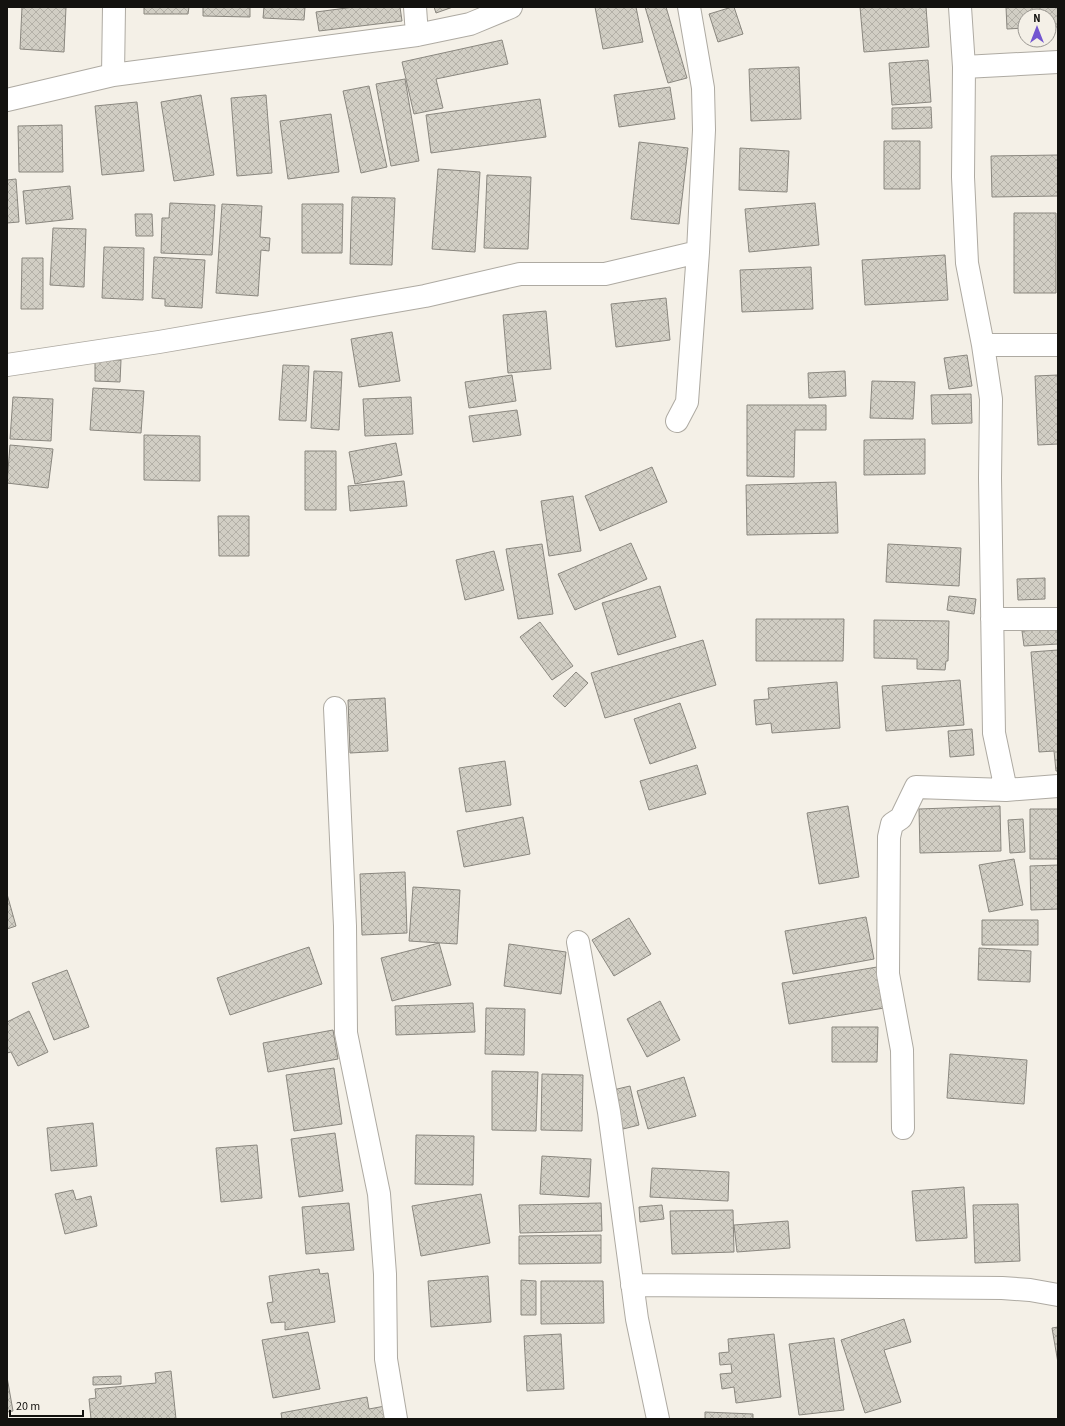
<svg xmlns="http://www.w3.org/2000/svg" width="1065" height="1426" font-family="'Source Sans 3',sans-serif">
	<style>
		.building { fill: url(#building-cross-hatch); stroke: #8a877f }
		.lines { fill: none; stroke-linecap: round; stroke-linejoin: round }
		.minor-casing { stroke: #aeaaa2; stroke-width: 24 }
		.minor { stroke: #fff; stroke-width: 22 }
	</style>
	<defs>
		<pattern id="building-cross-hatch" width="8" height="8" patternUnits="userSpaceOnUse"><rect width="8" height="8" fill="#d1cec4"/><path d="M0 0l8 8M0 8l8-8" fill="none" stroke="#b3b0a7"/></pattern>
	</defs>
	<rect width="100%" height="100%" fill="#f4f0e7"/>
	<!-- building -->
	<path class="building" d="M22 7H66L64 52 20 49Z
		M144 7H189L188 14H144Z
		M203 7H250V17L203 16Z
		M264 7H305L304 20 263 18Z
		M354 7H400L402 21 319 31 316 12Z
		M434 7H453L436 13Z
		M595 7H636L643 42 603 49Z
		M645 7H666L687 78 668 83Z
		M732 7H734L743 34 718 42 709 14Z
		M860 7H926L929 47 864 52Z
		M1006 7H1058V27H1049V16H1025V28L1007 29Z
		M502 40 508 64 436 79 443 108 414 114 402 62Z
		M928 60 931 102 892 105 889 63Z
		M799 67 801 119 751 121 749 69Z
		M405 79 419 161 391 166 376 84Z
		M369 86 387 167 361 173 343 91Z
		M670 87 675 119 619 127 614 95Z
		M201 95 214 175 174 181 161 102Z
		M266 95 272 173 237 176 231 98Z
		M540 99 546 137 431 153 426 115Z
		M137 102 144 171 102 175 95 106Z
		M931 107 932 128 892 129V108Z
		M331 114 339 172 288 179 280 121Z
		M62 125 63 172H19L18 126Z
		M884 141H920V189H884Z
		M639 142 688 148 679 224 631 219Z
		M740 148 789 151 787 192 739 190Z
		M1058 155V196L992 197 991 156Z
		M438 169 480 172 475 252 432 249Z
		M487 175 531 177 528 249 484 248Z
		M16 179 19 222 7 223V180Z
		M70 186 73 219 26 224 23 191Z
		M352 197 395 198 392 265 350 264Z
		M170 203 215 205 212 255 161 253 162 218H169Z
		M815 203 819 245 749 252 745 209Z
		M222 204 262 206 260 237 270 238 269 251 261 250 258 296 216 293Z
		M302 204H343L342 253H302Z
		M1014 213H1056V293H1014Z
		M135 214H152L153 236H136Z
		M53 228 86 229 84 287 50 285Z
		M104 247 144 248 143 300 102 298Z
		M945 255 948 300 865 305 862 260Z
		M154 257 205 260 202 308 165 306V299L152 298Z
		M22 258H43V309H21Z
		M811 267 813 309 742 312 740 270Z
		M666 298 670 340 616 347 611 304Z
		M546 311 551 369 508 373 503 315Z
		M392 332 400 381 359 387 351 339Z
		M967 355 972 386 949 389 944 358Z
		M95 360H121L120 382 95 381Z
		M283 365 309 366 306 421 279 420Z
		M314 371 342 372 339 430 311 428Z
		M845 371 846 396 809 398 808 373Z
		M512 375 516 401 469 408 465 382Z
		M1058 375V444L1038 445 1035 376Z
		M872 381 915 382 913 419 870 418Z
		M93 388 144 391 141 433 90 430Z
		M971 394 972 423 932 424 931 395Z
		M13 397 53 399 51 441 10 439Z
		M411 397 413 434 365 436 363 399Z
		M747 405H826V430H795L794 477 747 476Z
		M517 410 521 435 473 442 469 416Z
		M144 435 200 436V481L144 480Z
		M925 439V474L864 475V440Z
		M396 443 402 475 355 484 349 452Z
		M10 445 53 449 48 488 7 483Z
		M305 451H336V510H305Z
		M652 467 667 502 600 531 585 496Z
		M404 481 407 506 350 511 348 486Z
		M836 482 838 533 747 535 746 485Z
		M573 496 581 551 549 556 541 501Z
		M218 516H249V556H219Z
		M631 543 647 579 575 610 558 574Z
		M542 544 553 614 518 619 506 549Z
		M888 544 961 548 959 586 886 582Z
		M494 551 504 590 465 600 456 560Z
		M1045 578V599L1018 600 1017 579Z
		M660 586 676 637 618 655 602 603Z
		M949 596 976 599 974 614 947 610Z
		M756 619H844L843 661H756Z
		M874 620 949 621 948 661H946L945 670 917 669V659L874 658Z
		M540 622 573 666 552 680 520 637Z
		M1058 629V644L1024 646 1022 631Z
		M703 640 716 685 605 718 591 673Z
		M1058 650V771H1056L1054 751 1039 752 1031 652Z
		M576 672 588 683 565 707 553 696Z
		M960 680 964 725 886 731 882 686Z
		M837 682 840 728 772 733 771 723 756 725 754 700 769 699 768 688Z
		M385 698 388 751 350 753 348 700Z
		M680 703 696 748 650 764 634 719Z
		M972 729 974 755 950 757 948 731Z
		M505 761 511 805 466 812 459 768Z
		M697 765 706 794 649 810 640 781Z
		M848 806 859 877 819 884 807 813Z
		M1000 806 1001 851 920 853 919 809Z
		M1030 809H1058V859H1030Z
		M523 817 530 854 464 867 457 831Z
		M1023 819 1025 852 1010 853 1008 820Z
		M1014 859 1023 905 989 912 979 865Z
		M1058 865V909L1031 910 1030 866Z
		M405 872 407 933 362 935 360 874Z
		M413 887 460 890 457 944 409 941Z
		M7 894 16 926 7 929Z
		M866 917 874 959 793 974 785 931Z
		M629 918 651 954 614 976 592 940Z
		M982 920H1038V945H982Z
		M439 943 451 985 392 1001 381 958Z
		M509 944 566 952 561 994 504 986Z
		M309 947 322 984 230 1015 217 978Z
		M979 948 1031 951 1030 982 978 980Z
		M877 967 884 1008 789 1024 782 983Z
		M67 970 89 1027 54 1040 32 983Z
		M660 1001 680 1040 647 1057 627 1019Z
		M473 1003 475 1032 396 1035 395 1006Z
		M486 1008 525 1009 524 1055 485 1054Z
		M29 1011 48 1052 18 1066 11 1052 7 1053V1022Z
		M832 1027H878L877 1062H832Z
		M333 1030 338 1059 268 1072 263 1043Z
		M950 1054 1027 1060 1024 1104 947 1098Z
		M334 1068 342 1124 294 1131 286 1075Z
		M492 1071 538 1072 536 1131 492 1130Z
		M542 1074 583 1075 582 1131 541 1130Z
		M684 1077 696 1116 648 1129 637 1091Z
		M630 1086 639 1125 623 1129 613 1090Z
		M93 1123 97 1166 51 1171 47 1128Z
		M335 1133 343 1191 299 1197 291 1139Z
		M416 1135 474 1136 473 1185 415 1184Z
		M257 1145 262 1198 221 1202 216 1148Z
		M542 1156 591 1159 589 1197 540 1194Z
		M652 1168 729 1172 728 1201 650 1197Z
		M964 1187 967 1238 916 1241 912 1191Z
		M73 1190 76 1200 91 1196 97 1226 65 1234 55 1194Z
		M481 1194 490 1243 421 1256 412 1206Z
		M349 1203 354 1250 306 1254 302 1207Z
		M601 1203 602 1231 520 1233 519 1205Z
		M1018 1204 1020 1261 975 1263 973 1205Z
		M662 1205 664 1219 640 1222 639 1207Z
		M733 1210 734 1252 672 1254 670 1211Z
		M788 1221 790 1248 737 1252 734 1225Z
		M601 1235V1263L519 1264V1236Z
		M319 1269 320 1274 328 1273 335 1322 285 1330V1322L271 1323 267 1303 273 1302 269 1276Z
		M488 1276 491 1322 431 1327 428 1281Z
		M521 1280 536 1281V1315H521Z
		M541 1281H603L604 1323 541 1324Z
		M904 1319 911 1342 884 1350 901 1402 865 1413 841 1340Z
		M1058 1327V1363L1052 1328Z
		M308 1332 320 1389 273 1398 262 1340Z
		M561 1334 564 1389 527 1391 524 1336Z
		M774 1334 781 1397 736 1403 734 1387 722 1389 720 1374 732 1373 731 1364 720 1365 719 1353 729 1352 728 1339Z
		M834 1338 844 1410 799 1415 789 1344Z
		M171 1371 176 1419H91L89 1399 96 1398 95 1389 156 1383 155 1373Z
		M121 1376V1384L93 1385V1377Z
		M7 1377 13 1411 7 1412Z
		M367 1397 369 1409 385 1406 387 1419H282L281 1413Z
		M705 1412 753 1414V1419H705Z"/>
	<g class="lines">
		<!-- minor casing -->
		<g class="minor-casing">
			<path id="minor" d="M415 7 417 35
				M960 7 964 67 963 177 967 263 983 345 991 399 990 478 994 733 1006 790
				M964 67 1058 62
				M113 75 114 7
				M7 100 113 75 417 35 470 24 511 7
				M983 345H1058
				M7 365 159 342 425 296 520 274H605L698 252
				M677 421 687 402 698 252 704 130 703 88 689 7
				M992 619H1058
				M335 708 345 926 346 1033 379 1194 385 1274 386 1359 396 1419
				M578 942 609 1112 637 1319 658 1419
				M903 1128 902 1050 888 974 889 837 892 824 901 818 916 787 1006 790 1058 786
				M632 1285 1002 1288 1030 1290 1058 1295"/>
		</g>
		<!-- minor -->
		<use href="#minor" class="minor"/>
	</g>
	<!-- border -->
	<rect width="1065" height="1426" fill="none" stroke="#13120f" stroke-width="16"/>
	<!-- north arrow -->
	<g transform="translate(1037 28)"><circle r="19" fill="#f4f0e7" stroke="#9a9791"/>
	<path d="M0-3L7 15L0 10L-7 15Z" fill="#7356d0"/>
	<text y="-6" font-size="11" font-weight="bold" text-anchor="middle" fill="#13120f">N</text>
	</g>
	<!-- scale -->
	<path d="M10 1410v6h73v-6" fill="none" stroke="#13120f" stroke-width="2"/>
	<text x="16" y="1410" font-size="12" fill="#13120f" stroke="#f4f0e7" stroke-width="3" paint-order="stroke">20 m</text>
</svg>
